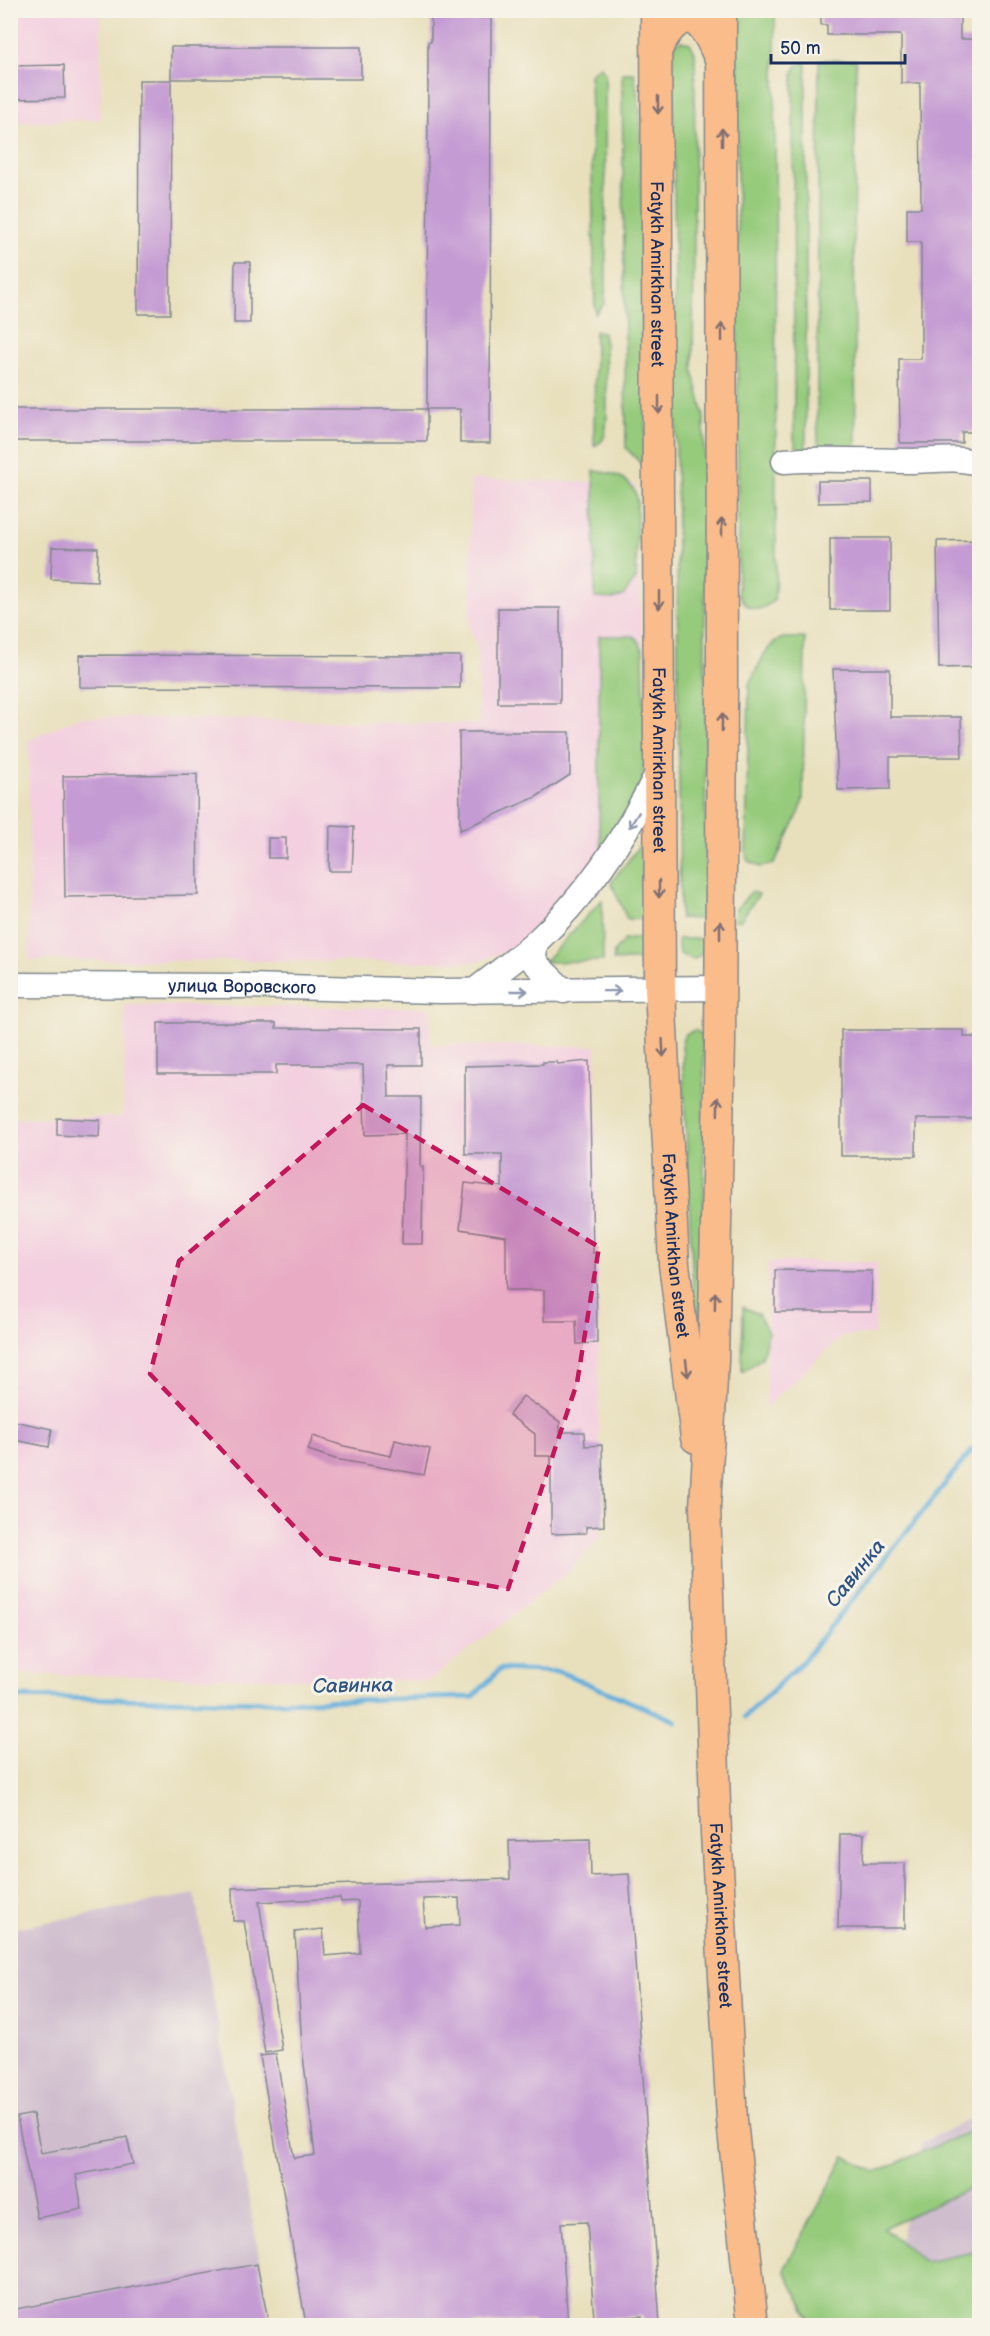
<svg xmlns="http://www.w3.org/2000/svg" width="990" height="2336" font-family="'Balsamiq Sans',sans-serif">
	<style>
		.built { fill: #f3cfdf }
		.industrial { fill: #cfbdce }
		.green { fill: #96cb7c; stroke: #587d6d; stroke-width: 1.5 }
		.lines { fill: none; stroke-linecap: round; stroke-linejoin: round }
		.stream { stroke: #62aedb; stroke-width: 5 }
		.building { fill: #c59bd3; fill-rule: evenodd }
		.minor-casing { stroke: #82888e; stroke-width: 27 }
		.major-casing { stroke: #82888e; stroke-width: 33 }
		.minor { stroke: #fff; stroke-width: 24 }
		.major { stroke: #fabc8b; stroke-width: 30 }
		.oneway { stroke: #7f6e72 }
		.oneway2 { stroke: #8d97ae }
		.marked { fill: #c2185b; fill-opacity: 0.2; stroke: #c2185b; stroke-width: 4.5; stroke-dasharray: 12 8; stroke-linejoin: round }
		.labels { text-anchor: middle; stroke-width: 6; stroke-linejoin: round; paint-order: stroke }
		.street-label { font-size: 18px; fill: #1b2f5e; stroke: #f7f3e8 }
		.water-label { font-size: 20px; font-style: italic; fill: #305584; stroke: #f7f3e8 }
	</style>
	<rect width="100%" height="100%" fill="#f7f3e8"/>
	<filter id="ink" filterUnits="userSpaceOnUse"><feTurbulence type="fractalNoise" baseFrequency=".0167" numOctaves="2"/><feDisplacementMap in="SourceGraphic" scale="12" xChannelSelector="R" yChannelSelector="G"/><feConvolveMatrix kernelMatrix="1 2 1 2 8 2 1 2 1" color-interpolation-filters="sRGB"/></filter>
	<filter id="wash" filterUnits="userSpaceOnUse"><feTurbulence type="fractalNoise" baseFrequency=".008" numOctaves="4" result="noise"/><feDisplacementMap in="SourceGraphic" scale="24" xChannelSelector="R" yChannelSelector="G"/><feGaussianBlur stdDeviation="1.35" result="paint"/><feColorMatrix in="noise" values="0 0 0 0 0 0 0 0 0 0 0 0 0 0 0 0 0 1.4 0 .05"/><feComposite in="paint" operator="in"/></filter>
	<g filter="url(#wash)">
		<rect width="100%" height="100%" fill="#e8e0bd"/>
		<!-- built -->
		<path class="built" d="M10 11H101L100 119 11 123Z
			M471 479 634 483 643 652 645 759 631 812 538 929 512 949 476 962 29 960V740L79 717 479 724 477 645 470 632Z
			M125 1005 430 1008V1045L596 1046 600 1537 570 1570 429 1681 11 1674 10 1382 17 1317 10 1304 11 1118 123 1117Z
			M768 1262H877L875 1335 842 1336 766 1407Z"/>
		<!-- industrial -->
		<path class="industrial" d="M195 1894 271 2325 11 2326V1929Z
			M979 2114V2325L881 2326 922 2143Z"/>
		<!-- green -->
		<path class="green" d="M737 11H775L776 577 774 600C759 614 747 612 738 593Z
			M681 41 690 43 695 53 693 370 704 416 706 919 680 918 673 51 676 43Z
			M819 60H856L854 243 856 455 819 453 817 419Z
			M806 62V450L797 449 794 438 793 75 796 66Z
			M600 66 605 73 606 285 604 304 595 314 590 74Z
			M622 73H634L640 111 646 469 626 448Z
			M595 331 603 333 605 345C605 364 610 422 604 437 603 441 598 444 594 446Z
			M594 471C612 472 632 478 637 498L636 579 623 596 613 599 595 598Z
			M599 636H633L639 641 643 652 645 759 640 790 602 853 599 826Z
			M783 638H805L803 799 800 811 774 864 760 867 747 860 746 853 749 684 765 653 774 642Z
			M647 833 648 919H627L611 882 635 852Z
			M751 892 759 894 740 921 734 920 735 910Z
			M602 900 603 961 544 962Z
			M648 937V959L613 961 614 952 624 940Z
			M678 939H705L702 954 694 959 681 955 678 949Z
			M695 1030 701 1034 704 1050V1355L696 1354 682 1042 685 1034Z
			M743 1307 758 1314 768 1332 762 1358 742 1372Z
			M979 2127V2184L883 2228 925 2262 979 2251V2325H813L784 2270 845 2156 876 2172Z"/>
		<g class="lines">
			<!-- stream -->
			<path class="stream" d="M10 1697 268 1702 473 1697 500 1669 560 1672 676 1721
				M745 1717 804 1660 980 1440"/>
		</g>
		<g id="blocks">
			<!-- building -->
			<path class="building" d="M821 10H960V39H978L979 432H962V443H900L899 359H921V242H907V208H921L920 83H901V35H827V25H821Z
				M431 18H491L490 443H460V409H427L428 42H431Z
				M171 47H361V79H171Z
				M64 65 65 98 10 99V66Z
				M139 80H171L170 314H138Z
				M235 262H250V323H234Z
				M10 409H427V441H10Z
				M818 481H872V502L818 503Z
				M830 538H890V610H830Z
				M980 540V667L939 668 937 541Z
				M52 547 98 548 97 581 51 579Z
				M498 608H560V703H498Z
				M80 655 460 656V688L80 687Z
				M833 669H890V717H961L962 757H890V789L838 790Z
				M459 732H570V775L536 797 460 830Z
				M197 774 198 895 65 897 63 776Z
				M330 826 354 827 352 871H329Z
				M268 838H286V858H268Z
				M158 1023H276V1028L421 1029V1065H388L389 1097H421L420 1167H423L422 1244H402L405 1134 365 1135 363 1065H276V1074H158Z
				M841 1030H964V1037H980V1119H916V1156H841Z
				M589 1061 593 1253H596L597 1343 577 1344 576 1321H544V1290H506V1236L460 1229 465 1183 502 1187V1154H465V1066L543 1064V1062H557V1064Z
				M57 1118 100 1120 99 1137 57 1135Z
				M775 1270 872 1271 871 1312H775Z
				M523 1396 560 1422V1432H584L585 1446 602 1445 604 1526 586 1527V1533L551 1534V1456H535V1434L509 1415Z
				M14 1421 52 1429 49 1447 10 1439Z
				M313 1436 344 1446 391 1456 395 1440 430 1449 424 1475 335 1459 308 1450Z
				M840 1834H864L863 1863H905V1928H838Z
				M590 1839 591 1876 629 1874 660 2325H642V2316L594 2319 587 2222 561 2223 568 2325H533V2321L457 2325H306L260 2056 276 2054 294 2158 315 2155 302 2047 295 1932 323 1929 325 1956 360 1953 358 1901 341 1902 340 1898 259 1902 282 2050 265 2053 244 1921H233L232 1888 510 1879 509 1841ZM459 1898 460 1925 425 1927 423 1899Z
				M33 2114 41 2153 127 2137 133 2164 76 2175 82 2209 37 2218 17 2117Z
				M257 2264 269 2325H10V2310Z"/>
		</g>
	</g>
	<g filter="url(#ink)">
		<use href="#blocks" fill-opacity="0" stroke="#82888e" stroke-width="1.5"/>
		<g class="lines">
			<!-- minor casing -->
			<g class="minor-casing">
				<g id="minor">
					<path d="M784 461C826 458 868 461 910 461 933 461 957 456 980 464"/>
					<path d="M535 943 534 962 564 991"/>
					<path id="s1" d="M10 985 245 986 440 991 720 988"/>
					<path d="M474 991C494 975 516 960 535 943 587 895 627 835 658 772"/>
				</g>
			</g>
			<!-- major casing -->
			<g class="major-casing">
				<g id="major">
					<path id="s2" d="M656 10 660 989 674 1264 696 1438"/>
					<path id="s3" d="M721 10 722 696 720 1043 713 1361 705 1507 716 1833 732 2120 753 2326"/>
					<path d="M658 47C667 29 685 4 704 29 711 37 715 49 720 59"/>
				</g>
			</g>
			<!-- minor -->
			<use href="#minor" class="minor"/>
			<!-- major -->
			<use href="#major" class="major"/>
		</g>
		<!-- one-way arrows -->
		<defs><path id="oneway-shaft" d="M-6 0H5M1.5-3L5.5 0L1.5 3" fill="none" stroke-width="1.6" stroke-linecap="round" stroke-linejoin="round" transform="scale(1.5)"/></defs>
		<g class="oneway">
			<use href="#oneway-shaft" transform="translate(658 105) rotate(90)"/>
			<use href="#oneway-shaft" transform="translate(722 137) rotate(-90)"/>
			<use href="#oneway-shaft" transform="translate(722 332) rotate(-90)"/>
			<use href="#oneway-shaft" transform="translate(659 405) rotate(90)"/>
			<use href="#oneway-shaft" transform="translate(722 527) rotate(-90)"/>
			<use href="#oneway-shaft" transform="translate(659 600) rotate(90)"/>
			<use href="#oneway-shaft" transform="translate(722 722) rotate(-89)"/>
			<use href="#oneway-shaft" transform="translate(659 889) rotate(90)"/>
			<use href="#oneway-shaft" transform="translate(720 930) rotate(-90)"/>
			<use href="#oneway-shaft" transform="translate(663 1048) rotate(87)"/>
			<use href="#oneway-shaft" transform="translate(718 1106) rotate(-89)"/>
			<use href="#oneway-shaft" transform="translate(715 1301) rotate(-89)"/>
			<use href="#oneway-shaft" transform="translate(687 1368) rotate(83)"/>
		</g>
		<g class="oneway2">
			<use href="#oneway-shaft" transform="translate(634 820) rotate(122)"/>
			<use href="#oneway-shaft" transform="translate(519 991)"/>
			<use href="#oneway-shaft" transform="translate(612 991) rotate(-1)"/>
		</g>
	</g>
	<!-- marked area -->
	<path class="marked" d="M363 1105 599 1247 577 1383 508 1589 323 1557 150 1374 179 1261Z"/>
	<g class="labels">
		<!-- street labels -->
		<g class="street-label">
			<text dy="6" stroke="none"><textPath href="#s2" startOffset="264">Fatykh Amirkhan street</textPath></text>
			<text dy="6" stroke="none"><textPath href="#s2" startOffset="750">Fatykh Amirkhan street</textPath></text>
			<text dy="6" stroke="none"><textPath href="#s1" startOffset="232">улица Воровского</textPath></text>
			<text dy="6" stroke="none"><textPath href="#s2" startOffset="1236">Fatykh Amirkhan street</textPath></text>
			<text dy="6" stroke="none"><textPath href="#s3" startOffset="1906">Fatykh Amirkhan street</textPath></text>
		</g>
		<!-- water labels -->
		<g class="water-label">
			<text transform="translate(855 1573) rotate(-51)" y="7">Савинка</text>
			<text transform="translate(353 1685) rotate(-1)" y="7">Савинка</text>
		</g>
	</g>
	<!-- margin -->
	<rect width="990" height="2336" fill="none" stroke="#f7f3e8" stroke-width="36"/>
	<!-- scale -->
	<path d="M771 54v9h134v-9" fill="none" stroke="#1b2f5e" stroke-width="3"/>
	<text x="780" y="54" font-size="18" fill="#1b2f5e" stroke="#f7f3e8" stroke-width="4.5" paint-order="stroke">50 m</text>
</svg>
